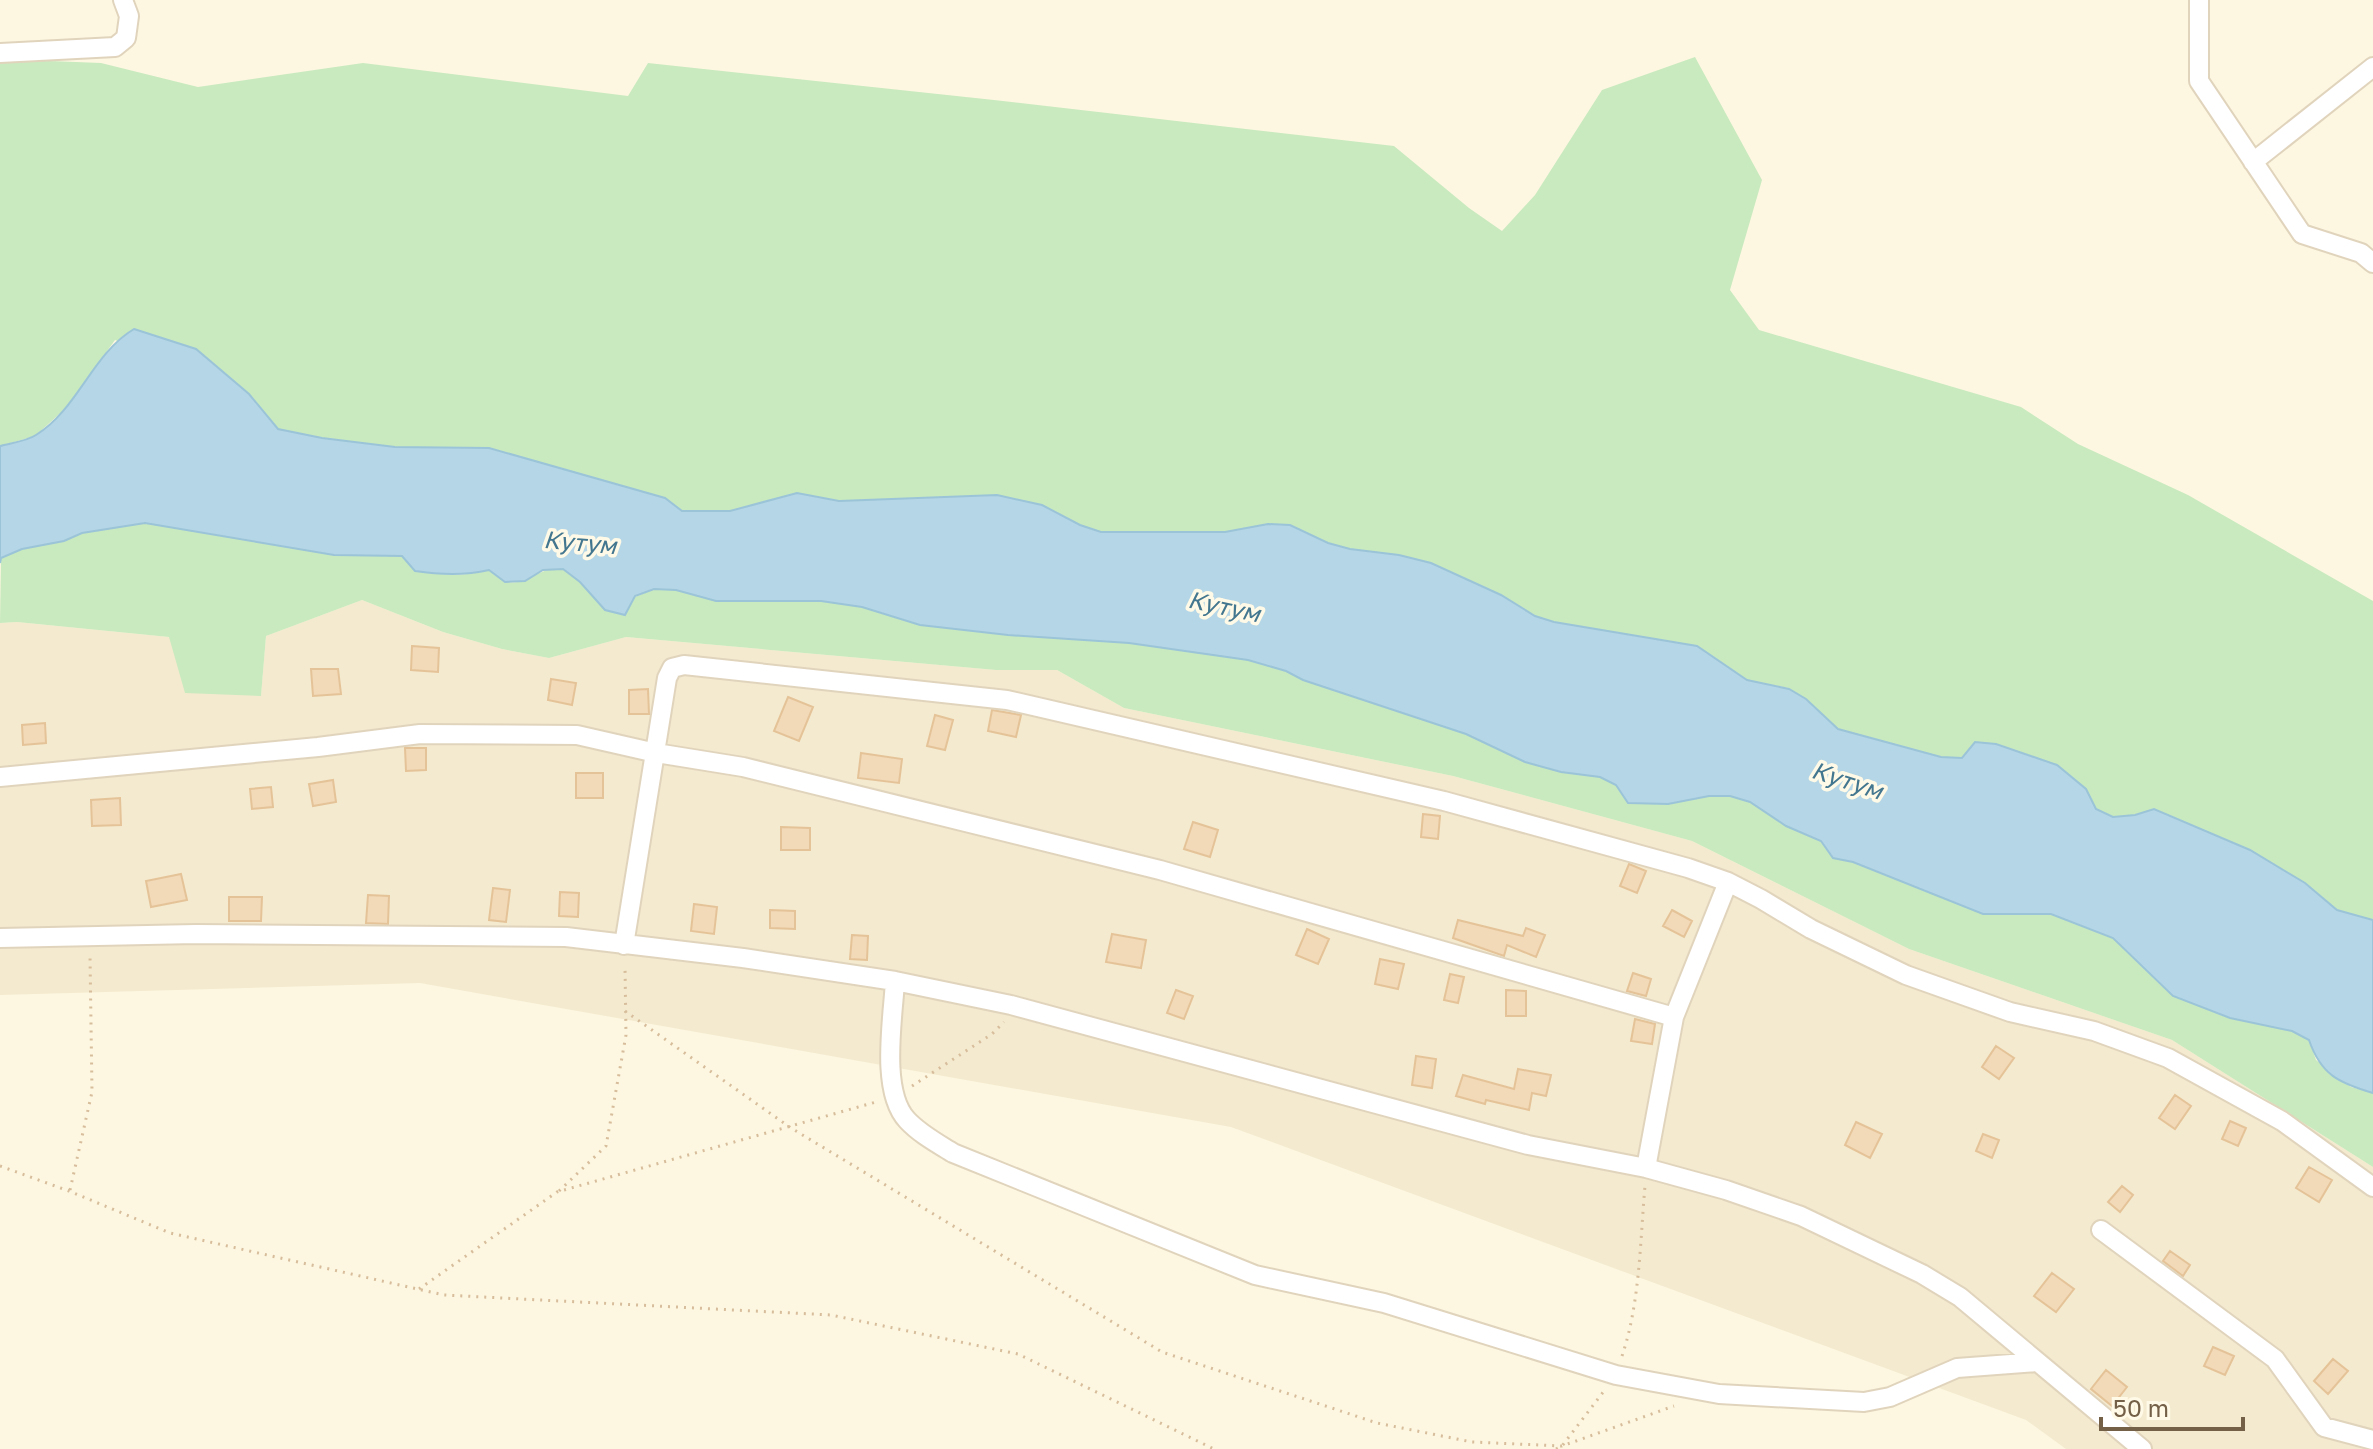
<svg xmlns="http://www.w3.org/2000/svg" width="2373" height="1449" font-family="'Golos Text',sans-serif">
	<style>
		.residential { fill: #f4eacf }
		.green { fill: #c9eabf }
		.water { fill: #b5d6e6; stroke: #9bc4d8; stroke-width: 2 }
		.building { fill: #f2d9b8; stroke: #e5c398; stroke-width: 2 }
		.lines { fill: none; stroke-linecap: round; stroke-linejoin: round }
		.street-casing { stroke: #e1d4bd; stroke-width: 22 }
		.path { stroke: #d7bd9b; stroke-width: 3; stroke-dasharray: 2 6; stroke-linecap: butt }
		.street { stroke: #fff; stroke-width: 18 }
		.labels { text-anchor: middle; stroke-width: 7; stroke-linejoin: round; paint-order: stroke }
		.water-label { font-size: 24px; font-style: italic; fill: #43768f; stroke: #fffae7 }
	</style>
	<rect width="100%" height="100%" fill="#fdf7e1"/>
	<!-- residential -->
	<path class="residential" d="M362 600 443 632 502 649 549 658 626 637 996 670H1057L1124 708 1453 776 1692 841 1909 949 2172 1040 2373 1167V1449H2066L2026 1420 1231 1127 420 983 0 995V623L17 622 169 637 261 696 266 636Z"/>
	<!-- green -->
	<path class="green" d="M1695 57 1762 180 1730 290 1759 330 2021 407 2078 444 2188 495 2373 601V920L2337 910 2305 883 2250 850 2154 809C2137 814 2110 824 2095 808 2091 803 2089 794 2086 789L1962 759 1941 757 1838 729 1806 699 1788 688 1747 680 1697 646 1554 622 1535 616 1501 595 1431 563 1399 555 1350 549 1328 543 1290 525 1268 524 1225 532H1101L1080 525 1042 505 997 495 839 501 797 493 730 511H682L665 498 489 448 395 447 322 438 278 429 249 394 115 340 66 408 35 436 0 446V59L101 63 198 87 363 63 628 96 648 63 994 100 1394 146 1469 208 1502 231 1535 195 1602 90Z
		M145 523 334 555 402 556 415 571C441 575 464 577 489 570 493 573 499 579 504 581 526 589 543 562 564 570 581 577 593 597 605 610L654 589 676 590 716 601H821L862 607 920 625 1008 635 1129 643 1248 660 1286 671 1303 680 1466 734 1525 762 1561 772 1600 777 1668 804 1709 796H1730L1750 802 1786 826 1821 841 1833 858 1853 862 1983 914H2051L2113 938 2173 996 2230 1018 2293 1031 2309 1040 2316 1060 2351 1087 2373 1093V1167L2172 1040 1909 949 1692 841 1453 776 1124 708 1057 670H996L626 637 549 658 502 649 443 632 362 600 266 636 261 696 185 693 169 637 17 622 0 623 1 558 22 549 64 541 82 533Z"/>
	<!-- water -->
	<path class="water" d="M134 329 196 349 249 394 278 429 322 438 395 447 489 448 665 498 682 511H730L797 493 839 501 997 495 1042 505 1080 525 1101 532H1225L1268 524 1290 525 1328 543 1350 549 1399 555 1431 563 1501 595 1535 616 1554 622 1697 646 1747 680 1789 689 1806 699 1838 729 1941 757 1962 758 1975 742 1996 744 2057 765 2086 789 2096 809 2113 817 2135 815 2154 809 2250 850 2305 883 2337 910 2373 920V1093C2339 1083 2321 1075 2309 1040L2292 1031 2230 1018 2173 996 2113 938 2051 914H1983L1853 862 1833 858 1821 841 1786 826 1750 802 1730 796H1709L1668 804 1628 803 1616 785 1600 777 1561 772 1525 762 1466 734 1303 680 1286 671 1248 660 1129 643 1008 635 920 625 862 607 821 601H716L676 590 654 589 635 596 625 615 605 610 580 582 563 569 543 570 525 581 505 582 489 570C464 576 441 575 415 571L402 556 334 555 145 523 82 533 64 541 22 549 1 558 0 563V446C11 443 27 441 36 435 78 409 92 354 134 329Z"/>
	<!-- building -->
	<path class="building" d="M412 646 439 648 438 672 411 670Z
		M311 669H338L341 694 313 696Z
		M551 679 576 683 572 705 548 700Z
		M648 689 649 714H629V690Z
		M788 697 813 707 799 741 774 731Z
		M992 710 1021 715 1016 737 988 731Z
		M935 715 953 720 945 750 927 746Z
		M45 723 46 743 23 745 22 725Z
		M405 748H426V770L406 771Z
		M861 753 902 759 899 783 858 778Z
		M576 773H603V798H576Z
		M333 780 336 802 313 806 309 784Z
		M271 787 273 807 252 809 250 789Z
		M120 798 121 825 92 826 91 800Z
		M1423 814 1440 816 1438 839 1421 837Z
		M1193 822 1218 830 1210 857 1184 849Z
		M781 827 810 828V850H781Z
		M1629 864 1646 871 1637 893 1620 886Z
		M181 874 187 900 151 907 146 881Z
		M493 888 510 890 506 922 489 920Z
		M560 892 579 893 578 917 559 916Z
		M368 895 389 896 388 924 366 923Z
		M229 897H262L261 921H229Z
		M694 904 717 907 714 934 691 931Z
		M770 910 795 911V929L770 928Z
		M1672 910 1692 921 1684 937 1663 926Z
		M1458 920 1523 936 1526 928 1545 935 1536 957 1507 945 1504 956 1453 938Z
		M1307 929 1329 939 1318 964 1296 955Z
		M1112 934 1146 940 1141 968 1106 962Z
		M852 935 868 936 867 960 850 959Z
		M1380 959 1404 964 1398 989 1375 984Z
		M1633 973 1651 979 1646 996 1627 991Z
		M1450 974 1464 977 1458 1003 1444 1000Z
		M1176 990 1193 996 1184 1019 1167 1013Z
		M1506 990 1526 991V1016H1506Z
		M1635 1019 1655 1024 1652 1044 1631 1041Z
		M1996 1046 2014 1058 1999 1079 1982 1067Z
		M1416 1056 1436 1059 1432 1088 1412 1085Z
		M1518 1069 1551 1075 1546 1096 1532 1093 1529 1110 1486 1100 1485 1104 1456 1096 1463 1075 1514 1089Z
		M2175 1095 2191 1106 2175 1129 2159 1118Z
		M2230 1121 2246 1128 2238 1146 2222 1139Z
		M1856 1122 1882 1134 1870 1158 1845 1145Z
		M1983 1134 1999 1140 1992 1158 1976 1151Z
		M2309 1167 2332 1180 2319 1202 2296 1188Z
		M2122 1186 2133 1195 2120 1212 2108 1202Z
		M2170 1251 2190 1265 2183 1276 2163 1261Z
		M2052 1273 2074 1289 2056 1312 2034 1296Z
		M2213 1347 2234 1356 2225 1375 2204 1366Z
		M2333 1359 2348 1371 2328 1394 2314 1381Z
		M2106 1370 2127 1387 2112 1406 2091 1389Z"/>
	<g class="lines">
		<!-- street casing -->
		<g class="street-casing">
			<path id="street" d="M2199 0V81L2302 234 2361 253 2373 263
				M0 53 115 47 126 38 129 16 123 0
				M2253 162 2373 67
				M0 777 318 747 420 734 577 735 656 753 743 767 1160 870 1674 1017
				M0 938 196 934 566 937 743 958 895 981 1011 1005 1528 1145 1646 1168 1726 1190 1801 1216 1922 1274 1960 1297 2142 1449
				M624 945 667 678 672 668 684 665 1007 700 1444 801 1688 868 1728 882 1761 899 1811 929 1906 975 2010 1012 2094 1031 2168 1058 2282 1121 2373 1187
				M895 981C893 1018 880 1091 907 1120 920 1134 937 1143 953 1153L1255 1275 1384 1303 1616 1375 1719 1394 1864 1402 1890 1397 1957 1368 2037 1362
				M1646 1168 1674 1017 1728 882
				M2101 1230 2275 1359 2324 1427 2373 1440"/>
		</g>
		<!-- path -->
		<path class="path" d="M625 1011 791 1128 1162 1352 1377 1423 1472 1442 1562 1446 1674 1406
			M912 1086 992 1034 1004 1022
			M0 1166 69 1191 170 1233 444 1295 831 1315 1018 1354 1214 1449
			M70 1190 92 1092 90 956
			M559 1191 606 1146 626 1035 625 965
			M419 1289 557 1192 876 1102
			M1622 1356C1640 1303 1640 1242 1645 1186
			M1556 1449 1562 1446 1604 1391"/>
		<!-- street -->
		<use href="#street" class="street"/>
	</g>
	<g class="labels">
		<!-- water labels -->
		<g class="water-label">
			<text transform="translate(580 543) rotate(5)" y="8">Кутум</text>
			<text transform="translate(1224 607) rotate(12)" y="8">Кутум</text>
			<text transform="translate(1847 781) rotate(18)" y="8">Кутум</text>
		</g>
	</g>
	<!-- scale -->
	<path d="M2101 1417v12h142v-12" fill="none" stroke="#745f47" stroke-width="4"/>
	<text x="2113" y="1417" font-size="24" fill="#745f47" stroke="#fffae7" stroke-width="6" paint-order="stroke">50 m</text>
</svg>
